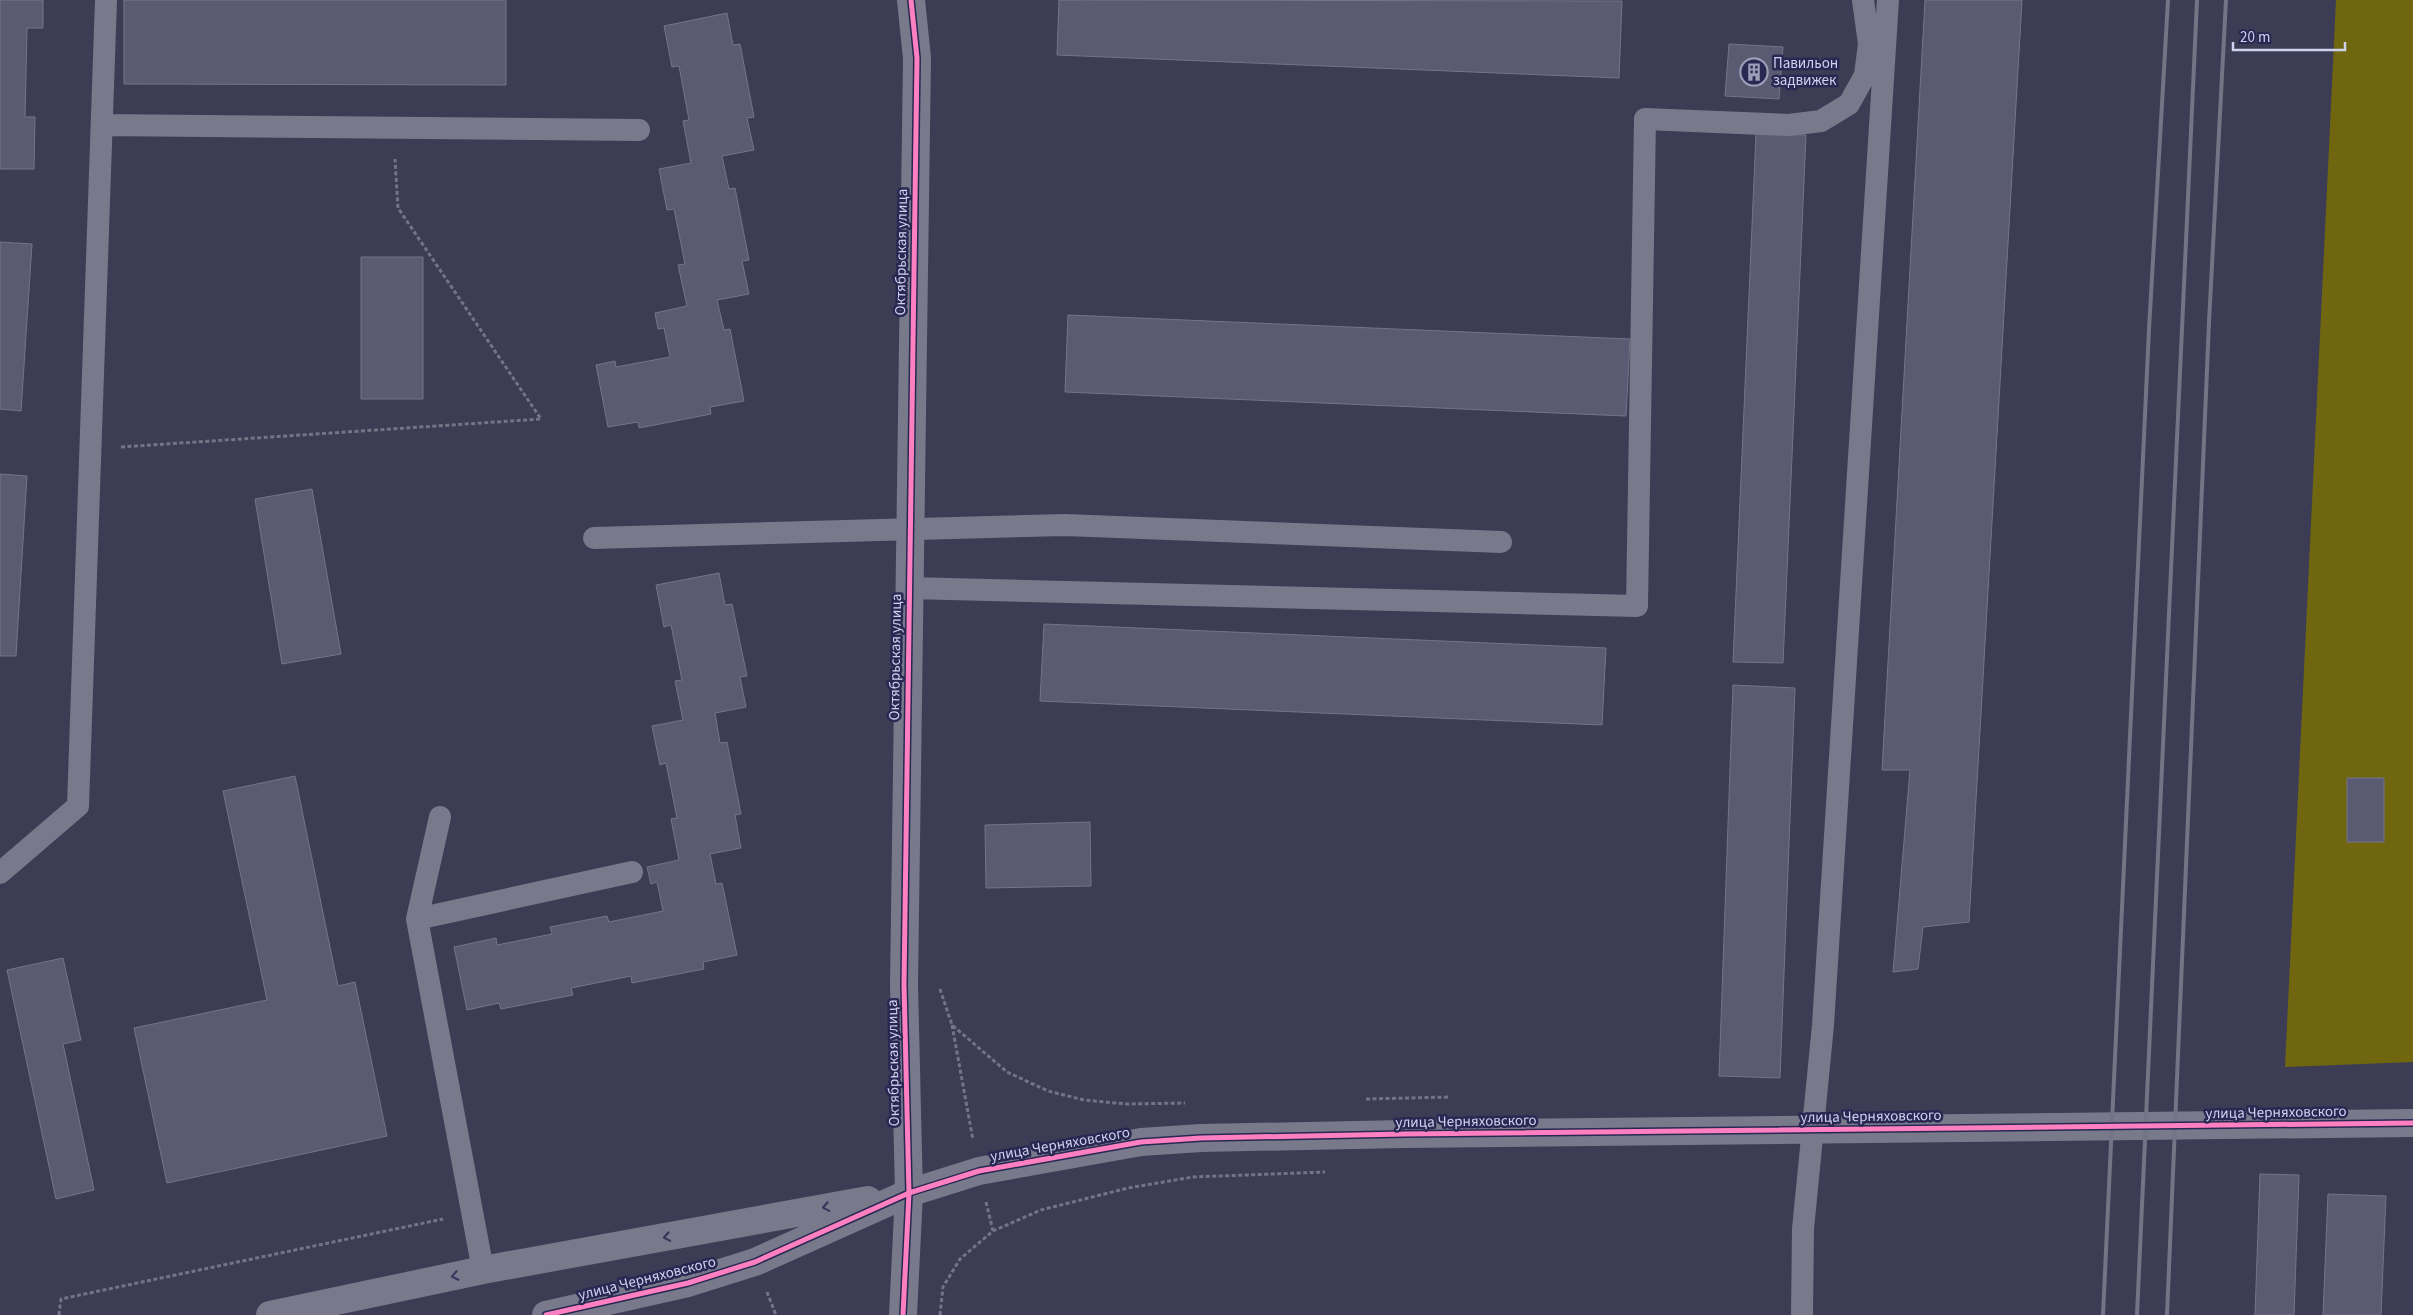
<svg xmlns="http://www.w3.org/2000/svg" width="2413" height="1315" font-family="'Source Sans 3',sans-serif">
	<style>
		.forest { fill: #70660f }
		.building { fill: #5a5a72; stroke: #747589 }
		.lines { fill: none; stroke-linecap: round; stroke-linejoin: round }
		.path { stroke: #737485; stroke-width: 3; stroke-dasharray: 4 2.5; stroke-linecap: butt }
		.service { stroke: #78798b; stroke-width: 22 }
		.minor { stroke: #78798b; stroke-width: 28 }
		.tertiary { stroke: #78798b; stroke-width: 28 }
		.rail { stroke: #737486; stroke-width: 4 }
		.cycleway-casing { stroke: #292853; stroke-width: 8 }
		.cycleway { stroke: #ff80c0; stroke-width: 5 }
		.oneway { stroke: #35345b }
		.labels { text-anchor: middle; stroke-width: 5; stroke-linejoin: round; paint-order: stroke }
		.poi-label { font-size: 15px; fill: #cfd1ed; stroke: #292853; text-anchor: start }
		.street-label { font-size: 15px; fill: #cfd1ed; stroke: #292853 }
	</style>
	<rect width="100%" height="100%" fill="#3c3c54"/>
	<!-- forest -->
	<path class="forest" d="M2336 0H2413V1062L2285 1067Z"/>
	<!-- building -->
	<path class="building" d="M0 0H43V28H27L25 117H35L34 169H0Z
		M124 0H506V85L124 84Z
		M1059 0 1622 1 1619 78 1057 55Z
		M1925 0H2022L1969 922 1923 927 1918 969 1893 972 1910 770H1882Z
		M727 13 733 45 740 44 754 117 747 118 754 150 722 156 729 189 735 188 749 260 742 261 749 294 717 300 724 330 730 329 744 401 710 407 711 414 639 428 638 422 608 427 596 365 615 361 616 367 670 357 664 328 658 329 655 313 687 306 678 265 685 264 674 209 667 210 659 169 691 163 683 121 689 120 679 66 672 67 664 26Z
		M1729 44 1783 47 1779 99 1725 96Z
		M1756 134 1806 135 1783 663 1733 662Z
		M0 242 32 244 21 411 0 409Z
		M361 257H423V399H361Z
		M1068 315 1630 339 1626 416 1065 392Z
		M0 474 27 476 16 656H0Z
		M312 489 341 654 282 664 255 499Z
		M719 573 725 605 732 604 747 676 740 677 746 707 715 713 720 743 727 742 741 814 735 815 741 848 710 854 716 884 722 883 737 955 703 962 704 969 632 983 631 976 571 988 573 995 501 1009 499 1003 467 1010 454 947 496 938 497 945 552 934 550 927 607 916 609 922 663 911 657 882 651 884 647 867 679 860 671 819 677 818 666 763 660 765 652 726 683 720 675 681 682 680 671 625 664 627 656 585Z
		M1044 624 1606 648 1602 725 1040 701Z
		M1733 685 1795 688 1780 1078 1719 1076Z
		M295 776 338 986 355 982 387 1136 167 1183 134 1028 267 1000 223 791Z
		M2347 778H2384V842H2347Z
		M1090 822 1091 886 986 888 985 825Z
		M63 958 81 1040 63 1044 94 1190 56 1199 7 970Z
		M2260 1174 2299 1175 2294 1315H2255Z
		M2328 1194 2386 1196 2381 1315H2323Z"/>
	<g class="lines">
		<!-- path -->
		<path class="path" d="M121 447 541 419 398 208 395 159
			M940 989 952 1025 1007 1072 1048 1091 1084 1100 1127 1104 1185 1103
			M952 1025 973 1140
			M1366 1099 1450 1097
			M986 1202 993 1231
			M767 1292 776 1315
			M59 1315 61 1299 443 1219
			M940 1315 943 1287 960 1259 993 1231 1041 1210 1128 1188 1193 1177 1325 1172"/>
		<!-- service -->
		<path class="service" d="M102 125 639 130
			M594 538 1065 525 1501 542
			M909 588 1637 606 1645 119 1789 125 1821 121 1849 104 1865 75 1869 44 1863 0
			M440 817 417 919 483 1270
			M0 873 78 806 106 0
			M417 919 632 872
			M1802 1315 1803 1229 1823 1025 1888 0"/>
		<!-- minor -->
		<path class="minor" d="M909 1193 904 985 917 58 911 0"/>
		<!-- tertiary -->
		<path class="tertiary" d="M270 1315 483 1270 868 1200
			M546 1315 688 1283 755 1262 909 1193 979 1171 1141 1142 1201 1138 1404 1134 2413 1123
			M903 1315 909 1193"/>
		<!-- rail -->
		<path class="rail" d="M2103 1315 2149 329 2168 0
			M2137 1315 2197 0
			M2167 1315 2209 322 2226 0"/>
		<!-- cycleway casing -->
		<g class="cycleway-casing">
			<path id="cycleway" d="M546 1315 688 1283 755 1262 909 1193 979 1171 1141 1142 1201 1138 1404 1134 2413 1123
				M903 1315 909 1193 904 985 917 58 911 0"/>
		</g>
		<!-- cycleway -->
		<use href="#cycleway" class="cycleway"/>
	</g>
	<!-- one-way arrows -->
	<defs><path id="oneway-chevron" d="M-2-3.5L2.5 0L-2 3.5" fill="none" stroke-width="1.6" stroke-linecap="round" stroke-linejoin="round" transform="scale(1.25)"/></defs>
	<g class="oneway">
		<use href="#oneway-chevron" transform="translate(826 1207) rotate(170)"/>
		<use href="#oneway-chevron" transform="translate(667 1237) rotate(170)"/>
		<use href="#oneway-chevron" transform="translate(455 1276) rotate(168)"/>
	</g>
	<!-- icons -->
	<defs>
		<g id="building-ring" transform="scale(1.4375)"><circle r="9.5" fill="#292853" stroke="#9c9db7" stroke-width="1.5"/><path d="M-4-6H4V6H1V3H-1V6H-4ZM-2.5-4.3h1.7v1.8h-1.7ZM.8-4.3h1.7v1.8H.8ZM-2.5-1h1.7V.8h-1.7ZM.8-1h1.7V.8H.8Z" fill="#9c9db7"/></g>
	</defs>
	<g fill-rule="evenodd">
		<use href="#building-ring" x="1754" y="72"/>
	</g>
	<g class="labels">
		<!-- poi labels -->
		<g class="poi-label">
			<text x="1773" y="68">Павильон<tspan x="1773" dy="17">задвижек</tspan></text>
		</g>
		<!-- street labels -->
		<g class="street-label">
			<text transform="translate(901 252) rotate(-89)" y="5">Октябрьская улица</text>
			<text transform="translate(895 657) rotate(-89)" y="5">Октябрьская улица</text>
			<text transform="translate(893 1063) rotate(-91)" y="5">Октябрьская улица</text>
			<text transform="translate(2276 1112) rotate(-1)" y="5">улица Черняховского</text>
			<text transform="translate(1871 1116) rotate(-1)" y="5">улица Черняховского</text>
			<text transform="translate(1466 1121) rotate(-1)" y="5">улица Черняховского</text>
			<text transform="translate(1060 1144) rotate(-10)" y="5">улица Черняховского</text>
			<text transform="translate(647 1278) rotate(-14)" y="5">улица Черняховского</text>
		</g>
	</g>
	<!-- scale -->
	<path d="M2233 42v8h112v-8" fill="none" stroke="#cfd1ed" stroke-width="2.5"/>
	<text x="2240" y="42" font-size="15" fill="#cfd1ed" stroke="#292853" stroke-width="4" paint-order="stroke">20 m</text>
</svg>
